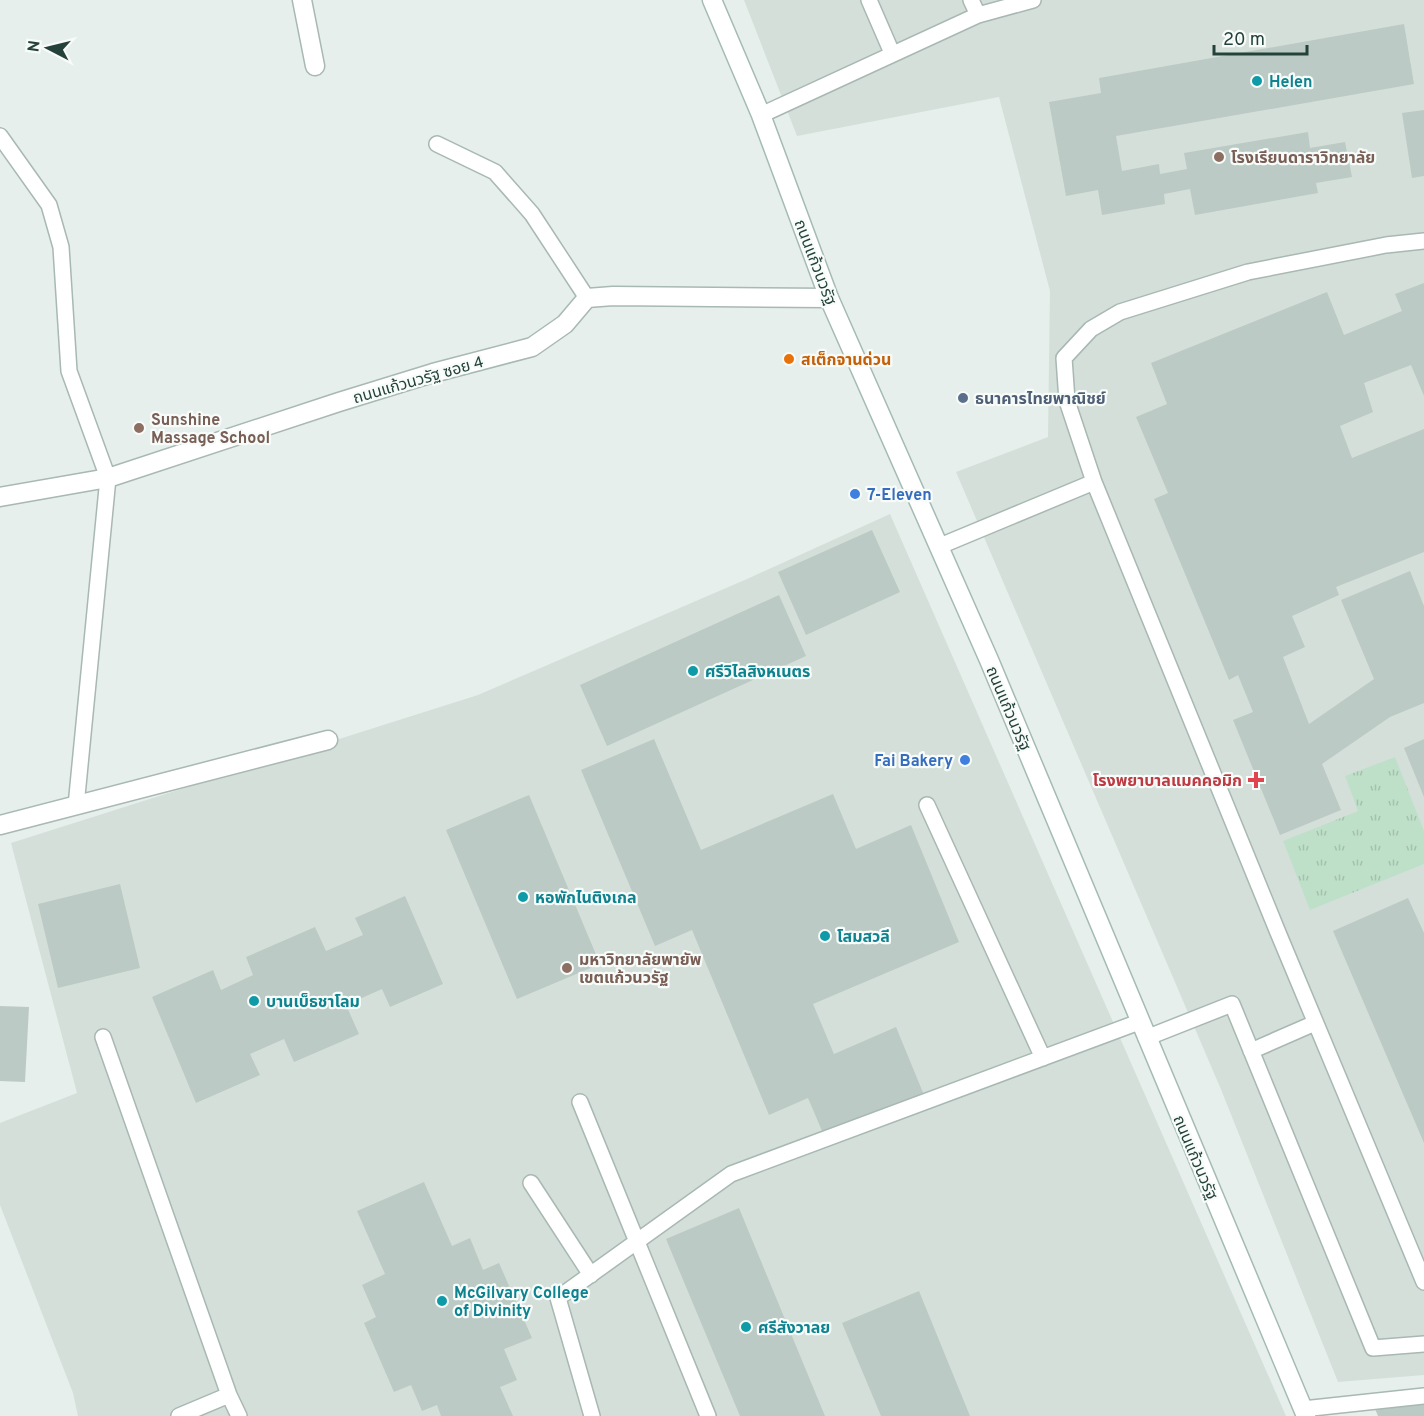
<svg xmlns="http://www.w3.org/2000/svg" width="1424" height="1416" font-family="Overpass,'Noto Sans Thai',sans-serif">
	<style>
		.built { fill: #d4dfda }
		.grass { fill: url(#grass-tufts) }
		.building { fill: #bbcac4 }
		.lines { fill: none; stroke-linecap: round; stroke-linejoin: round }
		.lane-casing { stroke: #a8b8b2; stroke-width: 18 }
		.street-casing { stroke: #a8b8b2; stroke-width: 21 }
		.secondary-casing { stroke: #a4bbb3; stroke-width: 21 }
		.lane { stroke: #fff; stroke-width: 15 }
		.street { stroke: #fff; stroke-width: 18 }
		.secondary { stroke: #fff; stroke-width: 18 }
		.culture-dot { fill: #0f9aa8; stroke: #f7fbf9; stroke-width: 2 }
		.education-dot { fill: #8d6e63; stroke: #f7fbf9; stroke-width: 2 }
		.food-dot { fill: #e8710a; stroke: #f7fbf9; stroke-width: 2 }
		.service-dot { fill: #5c6f8a; stroke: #f7fbf9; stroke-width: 2 }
		.shop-dot { fill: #3f7fe0; stroke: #f7fbf9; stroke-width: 2 }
		.health-dot { fill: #e0444e; stroke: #f7fbf9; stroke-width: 2 }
		.labels { text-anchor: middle; stroke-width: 4.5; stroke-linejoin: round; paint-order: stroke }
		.culture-label { font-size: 16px; font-weight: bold; fill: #0d838f; stroke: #f7fbf9; text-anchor: start }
		.education-label { font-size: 16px; font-weight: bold; fill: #785e54; stroke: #f7fbf9; text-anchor: start }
		.street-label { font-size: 16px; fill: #24423a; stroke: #f7fbf9 }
		.food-label { font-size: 16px; font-weight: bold; fill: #c56008; stroke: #f7fbf9; text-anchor: start }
		.service-label { font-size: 16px; font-weight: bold; fill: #4e5e75; stroke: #f7fbf9; text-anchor: start }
		.shop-label { font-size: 16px; font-weight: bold; fill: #366cbe; stroke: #f7fbf9; text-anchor: start }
		.health-label { font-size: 16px; font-weight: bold; fill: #be3a42; stroke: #f7fbf9; text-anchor: end }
	</style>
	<defs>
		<pattern id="grass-tufts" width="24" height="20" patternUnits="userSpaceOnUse" patternTransform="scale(1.5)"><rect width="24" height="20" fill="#bfe0c8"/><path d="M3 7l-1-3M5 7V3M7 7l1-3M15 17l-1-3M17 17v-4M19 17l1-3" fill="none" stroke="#a4c1ad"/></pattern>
	</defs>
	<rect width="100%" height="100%" fill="#e6efeb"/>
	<!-- built -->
	<path class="built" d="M744 0H1424V1375L1338 1382 1220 1087 956 472 1048 437 1050 291 999 97 797 136Z
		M890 514 1286 1416H78L73 1393 0 1205V1123L77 1093 11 843 478 695 747 579Z"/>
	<!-- grass -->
	<path class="grass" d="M1395 757 1424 831V864L1310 910 1283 841 1358 811 1345 776Z"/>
	<!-- building -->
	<path class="building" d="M1404 24 1414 84 1116 136 1122 171 1159 164 1160 174 1187 169 1184 153 1308 132 1310 148 1345 142 1352 177 1316 183 1318 193 1195 215 1190 189 1164 194 1165 204 1102 215 1098 190 1066 196 1049 102 1101 93 1099 78Z
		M1424 110V176L1412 178 1402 113Z
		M1424 283V396L1411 365 1364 383 1373 412 1340 426 1352 458 1424 429V552L1336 587 1339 595 1292 616 1305 647 1283 657 1309 724 1374 679 1341 600 1410 571 1424 606V703L1390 717 1322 764 1341 810 1280 835 1233 720 1253 712 1238 675 1229 680 1154 499 1168 493 1136 417 1167 404 1151 363 1327 292 1344 335 1402 311 1395 294Z
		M872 530 900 592 806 635 778 572Z
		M779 595 806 656 607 746 580 685Z
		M654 739 701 850 833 794 856 849 911 825 959 942 813 1004 834 1054 896 1027 924 1095 825 1138 808 1098 769 1115 692 930 655 946 581 770Z
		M1424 739V797L1404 748Z
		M529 795 600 964 517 999 446 830Z
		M120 884 140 968 58 988 38 904Z
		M405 896 443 984 390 1007 382 989 346 1005 359 1034 294 1062 284 1039 250 1054 260 1075 196 1103 152 997 213 970 221 990 253 975 246 957 315 927 326 951 363 935 355 918Z
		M1408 898 1424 933V1143L1333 931Z
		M0 1006 29 1007 25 1082 0 1081Z
		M424 1182 452 1246 470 1238 483 1270 499 1263 532 1338 504 1349 517 1380 500 1387 513 1416H441L437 1405 422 1411 411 1385 394 1392 364 1323 376 1317 362 1285 385 1274 357 1211Z
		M739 1208 825 1416H740L666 1239Z
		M919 1291 970 1416H881L842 1323Z
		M1424 1388V1416H1378L1370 1397Z"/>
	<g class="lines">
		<!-- lane casing -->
		<g class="lane-casing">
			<path id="lane" d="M869 0 892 53
				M971 0 978 15
				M761 115 978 15 1033 0
				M0 136 49 205 61 247 69 371 108 478 76 806
				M437 144 495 172 532 214 587 298
				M1424 241 1386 245 1248 272 1120 312 1091 329 1064 358 1067 401 1094 482 1279 935 1424 1282
				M940 546 1094 482
				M927 805 1043 1058
				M103 1037 229 1395 239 1416
				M1146 1038 1232 1004 1373 1348 1424 1344
				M1251 1051 1315 1023
				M580 1102 708 1416
				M531 1183 591 1275
				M1303 1409 1424 1396
				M179 1416 229 1395
				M592 1416 558 1298 731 1174 1139 1022"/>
		</g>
		<!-- street casing -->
		<g class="street-casing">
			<path id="street" d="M302 0 315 66
				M0 497 108 478 339 402 433 373 532 347 565 324 587 298 613 296 829 298
				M0 825 328 740"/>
		</g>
		<!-- secondary casing -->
		<g class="secondary-casing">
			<path id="secondary" d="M712 0 761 115 829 298 989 660 1306 1416"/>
		</g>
		<!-- lane -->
		<use href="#lane" class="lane"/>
		<!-- street -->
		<use href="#street" class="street"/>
		<!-- secondary -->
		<use href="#secondary" class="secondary"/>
	</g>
	<!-- markers -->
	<g class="culture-dot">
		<circle cx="1257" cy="81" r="6"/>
		<circle cx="693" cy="671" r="6"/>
		<circle cx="523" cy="897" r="6"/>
		<circle cx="825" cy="936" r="6"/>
		<circle cx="254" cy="1001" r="6"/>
		<circle cx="442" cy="1301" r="6"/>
		<circle cx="746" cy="1327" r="6"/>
	</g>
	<g class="education-dot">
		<circle cx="1219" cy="157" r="6"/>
		<circle cx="139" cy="428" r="6"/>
		<circle cx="567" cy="968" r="6"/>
	</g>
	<circle class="food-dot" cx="789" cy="359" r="6"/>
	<circle class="service-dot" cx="963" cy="398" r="6"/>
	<g class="shop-dot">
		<circle cx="855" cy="494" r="6"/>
		<circle cx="965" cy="760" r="6"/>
	</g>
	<path class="health-dot" d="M1253 771h6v6h6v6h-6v6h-6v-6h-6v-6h6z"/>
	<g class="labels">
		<!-- culture labels -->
		<g class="culture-label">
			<text x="1269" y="87">Helen</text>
			<text x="705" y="677">ศรีวิไลสิงหเนตร</text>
			<text x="535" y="903">หอพักไนติงเกล</text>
			<text x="837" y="942">โสมสวลี</text>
			<text x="266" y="1007">บานเบ็ธชาโลม</text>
			<text x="454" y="1298">McGilvary College<tspan x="454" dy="18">of Divinity</tspan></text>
			<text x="758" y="1333">ศรีสังวาลย</text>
		</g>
		<!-- education labels -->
		<g class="education-label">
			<text x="1231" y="163">โรงเรียนดาราวิทยาลัย</text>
			<text x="151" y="425">Sunshine<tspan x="151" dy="18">Massage School</tspan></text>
			<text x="579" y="965">มหาวิทยาลัยพายัพ<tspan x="579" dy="18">เขตแก้วนวรัฐ</tspan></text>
		</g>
		<!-- street labels -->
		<g class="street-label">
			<text transform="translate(816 262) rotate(69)" y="6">ถนนแก้วนวรัฐ</text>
			<text transform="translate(418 379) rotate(-16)" y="6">ถนนแก้วนวรัฐ ซอย 4</text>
			<text transform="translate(1009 708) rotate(67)" y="6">ถนนแก้วนวรัฐ</text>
			<text transform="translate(1196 1157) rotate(67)" y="6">ถนนแก้วนวรัฐ</text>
		</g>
		<!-- food labels -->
		<g class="food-label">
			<text x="801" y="365">สเต็กจานด่วน</text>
		</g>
		<!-- service labels -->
		<g class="service-label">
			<text x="975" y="404">ธนาคารไทยพาณิชย์</text>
		</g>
		<!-- shop labels -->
		<g class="shop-label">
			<text x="867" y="500">7-Eleven</text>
			<text x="953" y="766" text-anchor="end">Fai Bakery</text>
		</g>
		<!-- health labels -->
		<g class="health-label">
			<text x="1242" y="786">โรงพยาบาลแมคคอมิก</text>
		</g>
	</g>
	<!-- north arrow -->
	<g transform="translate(48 48) rotate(277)" stroke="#f7fbf9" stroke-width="4.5" paint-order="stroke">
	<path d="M0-4.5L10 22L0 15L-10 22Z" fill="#24423a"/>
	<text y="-9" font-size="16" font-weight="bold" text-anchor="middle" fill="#24423a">N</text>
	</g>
	<!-- scale -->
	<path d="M1214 45v9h93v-9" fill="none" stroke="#24423a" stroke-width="3"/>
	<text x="1223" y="45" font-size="18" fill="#24423a" stroke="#f7fbf9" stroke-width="4.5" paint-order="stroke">20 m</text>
</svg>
